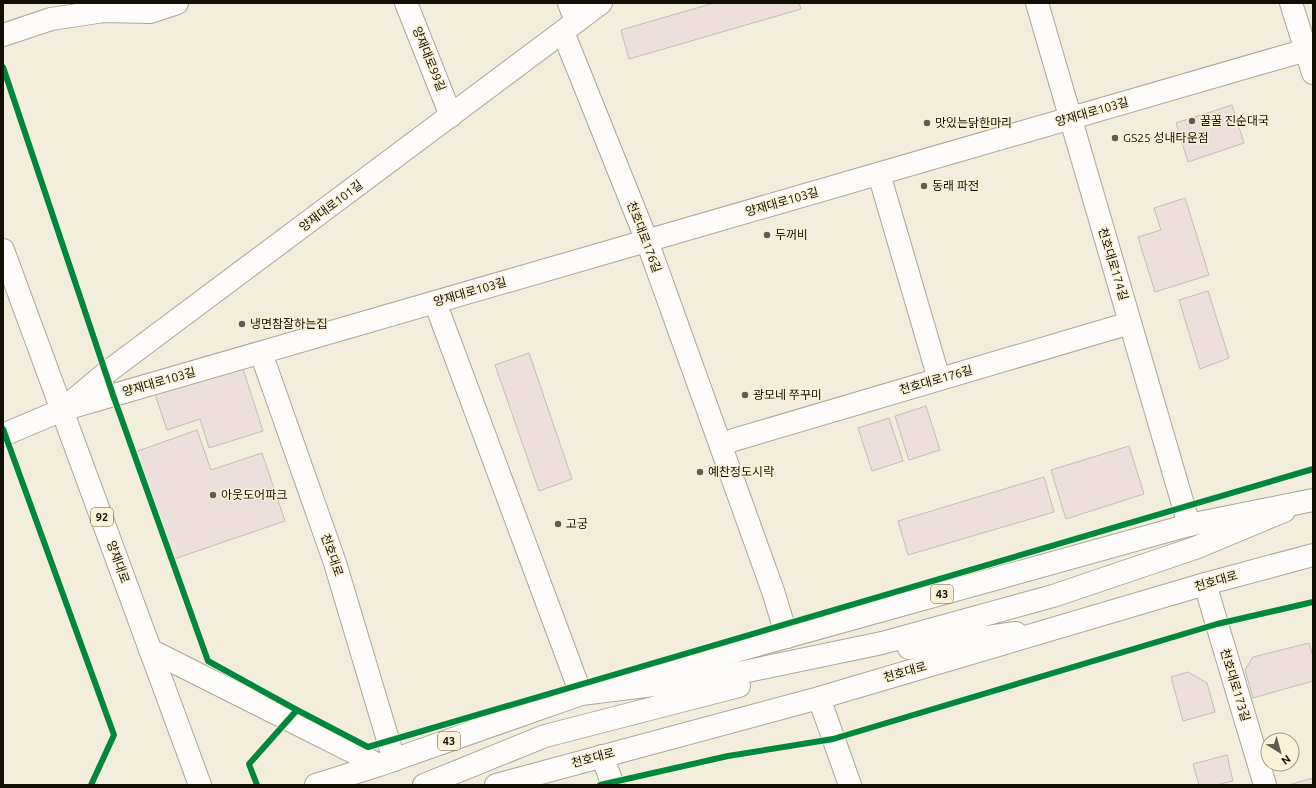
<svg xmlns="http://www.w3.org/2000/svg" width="1316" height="788" font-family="Ubuntu,'Noto Sans KR',sans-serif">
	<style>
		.building { fill: #ecdfdc; stroke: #c3bcb6 }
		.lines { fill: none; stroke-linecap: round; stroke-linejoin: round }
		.minor-casing { stroke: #aaa79a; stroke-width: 24 }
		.major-casing { stroke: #aaa79a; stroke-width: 24 }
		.minor { stroke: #fdfcfa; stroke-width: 22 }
		.major { stroke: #fdfcfa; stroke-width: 22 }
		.cycleway-casing { stroke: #faf2d5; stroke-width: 8 }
		.cycleway { stroke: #00873e; stroke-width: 6 }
		.poi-dot { fill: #605c51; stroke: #faf2d5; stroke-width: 1.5 }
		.labels { text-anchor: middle; stroke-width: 3; stroke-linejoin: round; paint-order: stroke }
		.shield { fill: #faf2d5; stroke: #575243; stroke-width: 1 }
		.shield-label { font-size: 11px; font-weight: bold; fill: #110e05 }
		.street-label { font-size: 12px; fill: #110e05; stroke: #faf2d5 }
		.poi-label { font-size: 12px; fill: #110e05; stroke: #faf2d5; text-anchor: start }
	</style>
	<rect width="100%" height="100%" fill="#f2eddd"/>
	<!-- building -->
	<path class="building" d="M714 3H799L801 9 629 59 621 30Z
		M1232 105 1244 143 1188 162 1176 123Z
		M1185 198 1209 275 1155 292 1138 237 1161 230 1154 208Z
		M1208 291 1229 358 1200 369 1179 300Z
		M529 353 572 479 539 491 495 365Z
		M242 366 263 431 209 448 200 419 167 430 155 394Z
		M926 406 940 450 909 460 895 416Z
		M889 418 903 461 872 471 858 428Z
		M197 430 211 470 262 453 285 521 174 559 135 452Z
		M1129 446 1144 494 1066 519 1051 470Z
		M1044 477 1054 512 908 555 898 521Z
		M1309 643 1313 656V681L1253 698 1245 670 1253 657Z
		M1188 672 1207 683 1215 712 1183 721 1171 677Z
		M1227 755 1233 781 1216 785H1199L1193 764Z
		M1313 778V785H1292V784Z"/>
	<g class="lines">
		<!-- minor casing -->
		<g class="minor-casing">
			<path id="minor" d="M406 3 451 116
				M569 3 576 22
				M1037 3 1189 525
				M1291 3 1313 73
				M563 32 647 241 773 591 787 637
				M3 35 51 19 104 11 150 12 177 3
				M879 174 939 379
				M435 302 581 694 719 677 882 643 1053 596 1195 548 1284 511
				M261 353 335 563 394 760
				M69 404 106 373 601 3
				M3 435 62 410 1313 48
				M720 444 1130 323
				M1205 584 1265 785
				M909 648 1016 633
				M819 698 850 785
				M602 756 613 785
				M424 785 545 736 739 686"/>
		</g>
		<!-- major casing -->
		<g class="major-casing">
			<path id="major" d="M3 250 200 785
				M150 650 379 765
				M316 785 379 765 581 694 1189 525 1313 500
				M496 785 819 698 1205 584 1313 555"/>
		</g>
		<!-- minor -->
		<use href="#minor" class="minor"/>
		<!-- major -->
		<use href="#major" class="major"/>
		<!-- cycleway casing -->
		<g class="cycleway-casing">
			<path id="cycleway" d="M3 67 113 395 208 661 297 710 368 747 1313 469
				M3 429 114 735 91 785
				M257 785 249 764 297 710
				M600 785 728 756 833 739 1217 624 1313 602"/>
		</g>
		<!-- cycleway -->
		<use href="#cycleway" class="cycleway"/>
	</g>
	<!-- markers -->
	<g class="poi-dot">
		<circle cx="1192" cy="121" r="4"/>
		<circle cx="927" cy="123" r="4"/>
		<circle cx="1115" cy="138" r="4"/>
		<circle cx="924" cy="186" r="4"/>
		<circle cx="767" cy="235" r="4"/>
		<circle cx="242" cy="324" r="4"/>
		<circle cx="745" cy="395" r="4"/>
		<circle cx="700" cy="472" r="4"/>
		<circle cx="213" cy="495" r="4"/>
		<circle cx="558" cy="524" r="4"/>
	</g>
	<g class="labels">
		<!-- shield labels -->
		<g class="shield">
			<rect x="91" y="508" width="22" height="18" rx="3"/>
			<rect x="931" y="585" width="22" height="18" rx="3"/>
			<rect x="438" y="732" width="22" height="18" rx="3"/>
		</g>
		<g class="shield-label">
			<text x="102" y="521">92</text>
			<text x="942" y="598">43</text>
			<text x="449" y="745">43</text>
		</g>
		<!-- street labels -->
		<g class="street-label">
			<text transform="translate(429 59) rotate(68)" y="4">양재대로99길</text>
			<text transform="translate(1092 112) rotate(-16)" y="4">양재대로103길</text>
			<text transform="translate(782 202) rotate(-16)" y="4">양재대로103길</text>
			<text transform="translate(331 206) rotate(-37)" y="4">양재대로101길</text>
			<text transform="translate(644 237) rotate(69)" y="4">천호대로176길</text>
			<text transform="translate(1113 264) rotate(73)" y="4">천호대로174길</text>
			<text transform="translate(470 292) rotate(-16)" y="4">양재대로103길</text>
			<text transform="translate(936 380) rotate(-16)" y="4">천호대로176길</text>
			<text transform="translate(159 382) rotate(-16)" y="4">양재대로103길</text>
			<text transform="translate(332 555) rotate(71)" y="4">천호대로</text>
			<text transform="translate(118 562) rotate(70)" y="4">양재대로</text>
			<text transform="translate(1216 581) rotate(-16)" y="4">천호대로</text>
			<text transform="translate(905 672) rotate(-16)" y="4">천호대로</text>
			<text transform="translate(1235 685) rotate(73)" y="4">천호대로173길</text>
			<text transform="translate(593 758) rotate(-15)" y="4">천호대로</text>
		</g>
		<!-- poi labels -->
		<g class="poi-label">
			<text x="1200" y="125">꿀꿀 진순대국</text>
			<text x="935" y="127">맛있는닭한마리</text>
			<text x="1123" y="142">GS25 성내타운점</text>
			<text x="932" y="190">동래 파전</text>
			<text x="775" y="239">두꺼비</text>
			<text x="250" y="328">냉면참잘하는집</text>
			<text x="753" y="399">광모네 쭈꾸미</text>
			<text x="708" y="476">예찬정도시락</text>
			<text x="221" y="499">아웃도어파크</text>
			<text x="566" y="528">고궁</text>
		</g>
	</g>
	<!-- border -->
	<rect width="1316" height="788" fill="none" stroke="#110e05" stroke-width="8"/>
	<!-- north arrow -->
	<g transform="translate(1280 752) rotate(143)"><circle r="19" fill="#faf2d5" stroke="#9d9782"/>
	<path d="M0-3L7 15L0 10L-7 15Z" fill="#605c51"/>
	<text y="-6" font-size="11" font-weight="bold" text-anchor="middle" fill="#110e05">N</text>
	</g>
</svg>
